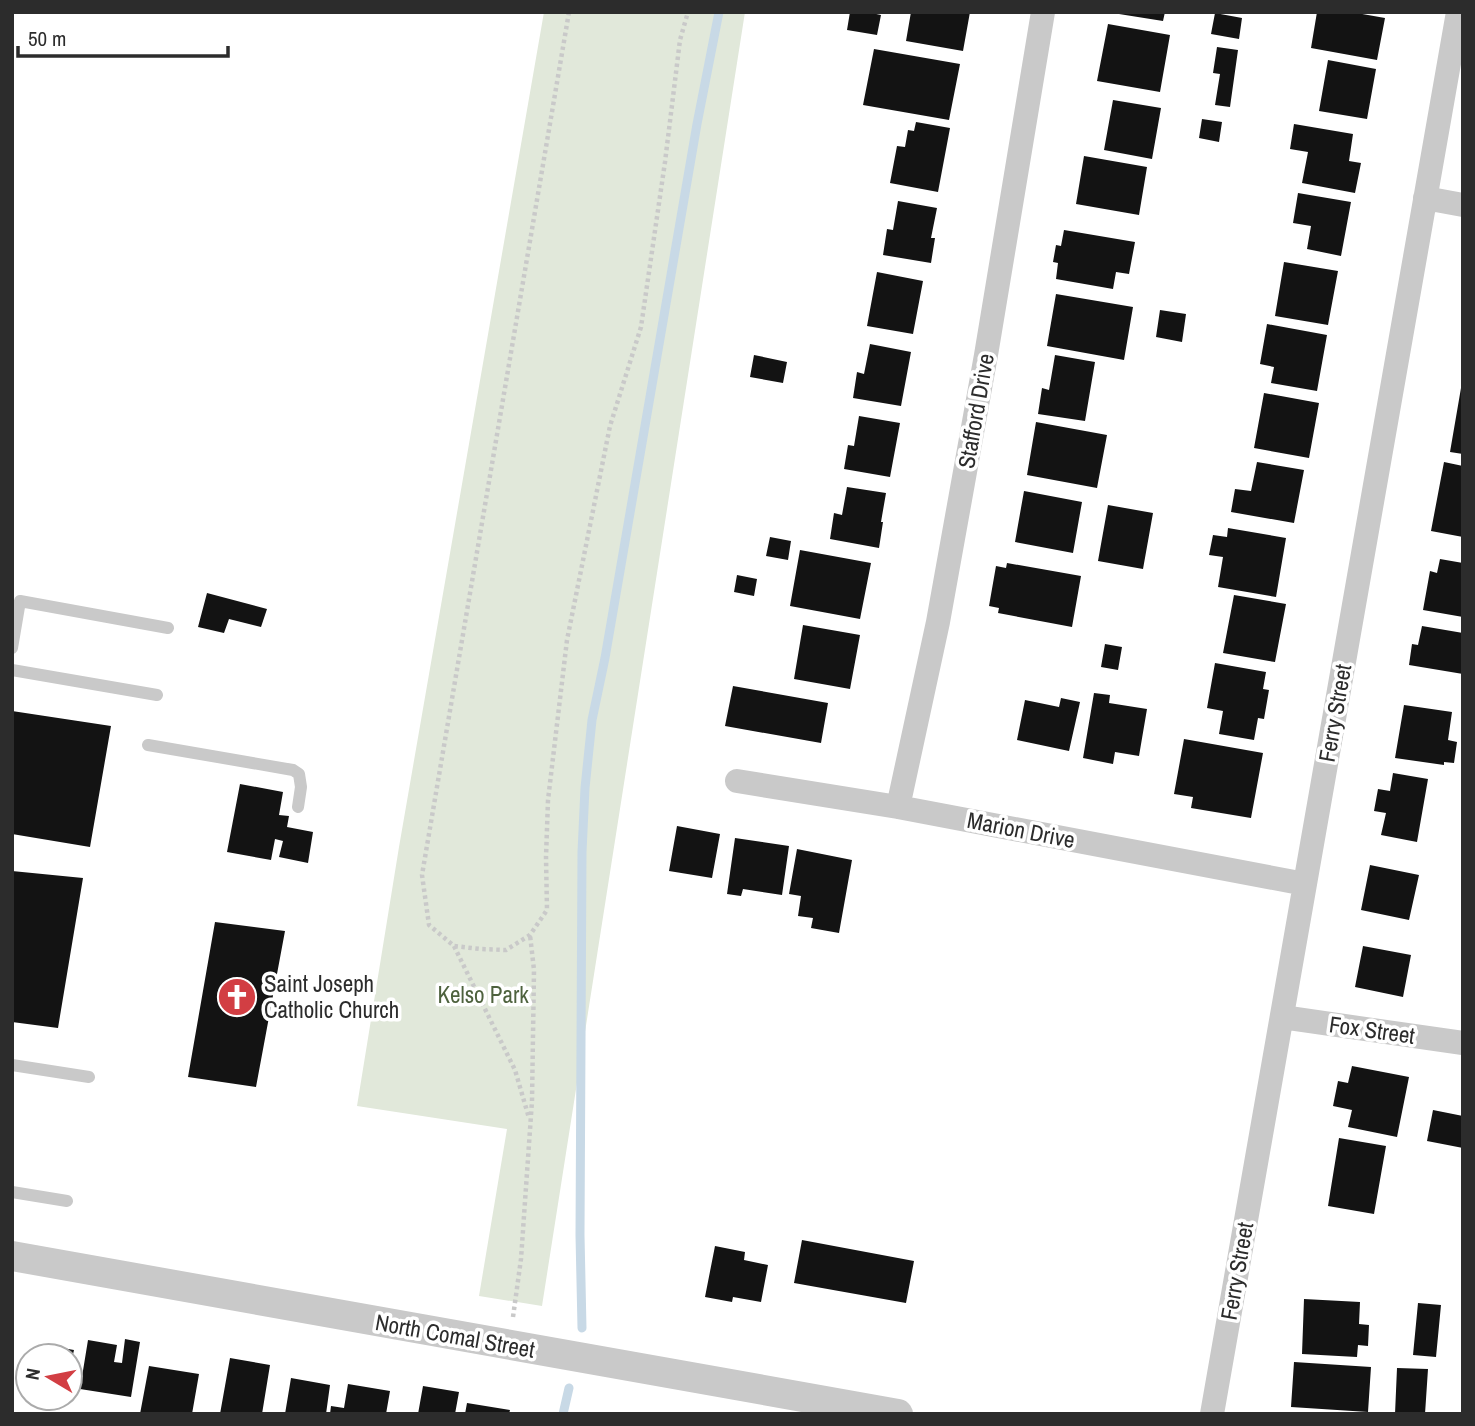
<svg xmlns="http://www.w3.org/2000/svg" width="1475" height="1426" font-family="'Archivo Narrow',sans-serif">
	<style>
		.green { fill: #e1e8da }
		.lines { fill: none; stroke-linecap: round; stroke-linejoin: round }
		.stream { stroke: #c8d9e6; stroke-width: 9 }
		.building { fill: #131313 }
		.path { stroke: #c9c9c9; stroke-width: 4.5; stroke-dasharray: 3.5 3.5; stroke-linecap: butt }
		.service { stroke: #c9c9c9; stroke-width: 12 }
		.minor { stroke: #c9c9c9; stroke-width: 24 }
		.tertiary { stroke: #c9c9c9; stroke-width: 30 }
		.labels { text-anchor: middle; stroke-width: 7; stroke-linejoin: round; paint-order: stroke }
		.street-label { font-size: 23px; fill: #2c2c2c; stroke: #fff }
		.poi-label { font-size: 23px; fill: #2c2c2c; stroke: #fff; text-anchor: start }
		.park-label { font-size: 23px; fill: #4e623e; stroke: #fff }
	</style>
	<rect width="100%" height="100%" fill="#fff"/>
	<!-- green -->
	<path class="green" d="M544 12H745L542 1306 479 1296 507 1129 357 1106 399 847Z"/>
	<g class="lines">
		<!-- stream -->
		<path class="stream" d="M582 1328 580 1235 582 852 585 788 592 720 605 658 697 124 719 12
			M563 1414 569 1388"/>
	</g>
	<!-- building -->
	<path class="building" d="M850 12H867L881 15 877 35 847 30Z
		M911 12H970L963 51 906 41Z
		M1119 12H1165L1163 21 1119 14Z
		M1317 12H1351L1385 18 1377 60 1311 48Z
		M1215 13 1242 18 1239 39 1211 34Z
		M1108 24 1170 35 1160 92 1097 81Z
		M1217 47 1238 50 1230 107 1215 105 1220 74 1213 73Z
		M874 49 960 64 949 120 863 105Z
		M1328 60 1376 69 1367 119 1319 111Z
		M1113 100 1161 108 1152 159 1104 150Z
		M1202 119 1222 122 1219 142 1199 138Z
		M916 122 950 128 938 192 890 183 897 146 905 147 908 130 914 131Z
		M1294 124 1353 134 1349 161 1361 163 1355 193 1302 183 1308 152 1290 149Z
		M1084 156 1147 167 1139 215 1076 204Z
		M1298 193 1351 202 1341 256 1307 249 1311 226 1293 223Z
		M898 201 937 208 931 238H935L931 263 883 255 887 229 893 230Z
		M1064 230 1135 242 1129 274 1116 272 1113 289 1056 279 1058 263 1053 262 1056 245 1061 246Z
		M1284 262 1338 271 1328 325 1275 316Z
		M877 272 923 281 913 334 867 326Z
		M1056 294 1133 307 1124 360 1047 346Z
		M1160 310 1186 314 1182 342 1156 337Z
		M1267 324 1327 335 1317 391 1271 383 1274 367 1260 364Z
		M870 344 911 352 901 406 853 398 857 372 864 374Z
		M754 355 787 362 783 383 750 377Z
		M1055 355 1095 362 1085 421 1038 414 1042 388 1049 390Z
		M1461 388H1463V454L1450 452Z
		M1264 393 1319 403 1309 458 1254 448Z
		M859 416 900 423 890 477 844 469 848 445 854 446Z
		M1036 422 1107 435 1097 488 1027 475Z
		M1257 462 1304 470 1294 523 1231 512 1235 489 1251 491Z
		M1444 462 1463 466V537L1431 531Z
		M847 487 886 493 881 522H883L879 548 830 539 834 513 842 515Z
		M1024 491 1082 502 1073 553 1015 542Z
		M1108 505 1153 513 1143 569 1098 561Z
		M1228 528 1286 538 1276 597 1218 587 1223 557 1209 555 1213 535 1227 537Z
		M770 537 791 541 788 560 766 556Z
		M800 550 871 563 860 619 790 606Z
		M1440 559 1463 563V617L1423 610 1430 571 1437 573Z
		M1007 563 1081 576 1072 627 998 613 999 608 989 606 996 566 1006 568Z
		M737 575 757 579 754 596 734 592Z
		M207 593 267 609 261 627 229 619 224 633 198 627Z
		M1234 595 1286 604 1275 662 1223 653Z
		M803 625 860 635 850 689 794 679Z
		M1422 626 1463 633V674L1409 665 1412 644 1418 645Z
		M1105 644 1122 647 1118 670 1101 667Z
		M1215 663 1266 672 1263 689 1269 690 1264 719 1258 718 1254 740 1219 734 1223 711 1207 708Z
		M733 686 828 703 821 743 725 726Z
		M1094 693 1110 695 1109 703 1147 709 1139 756 1115 752 1113 764 1083 758Z
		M1061 698 1080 702 1069 751 1017 740 1025 700 1059 707Z
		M1404 705 1452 712 1448 740 1457 742 1454 763 1444 762V765L1395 758Z
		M12 711 111 726 90 847 12 834Z
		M1184 739 1263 753 1251 818 1191 808 1193 797 1174 794Z
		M1393 773 1428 779 1417 842 1381 835 1386 813 1374 811 1378 789 1390 791Z
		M240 784 283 792 279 815 289 816 287 827 313 832 308 863 279 857 283 841 275 839 271 860 227 852Z
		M677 826 720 834 712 878 669 871Z
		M735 838 789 846 782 895 743 889 741 896 727 894Z
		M797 849 852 860 839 933 811 928 813 918 798 916 801 896 789 894Z
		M1370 865 1419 875 1409 920 1361 910Z
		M12 871 83 878 58 1028 12 1022Z
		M215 922 285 931 256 1087 188 1077Z
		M1363 946 1411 955 1403 997 1355 987Z
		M1352 1066 1409 1077 1397 1137 1348 1127 1352 1110 1333 1106 1338 1081 1348 1083Z
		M1433 1110 1463 1116V1148L1427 1141Z
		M1339 1138 1386 1146 1374 1214 1328 1206Z
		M802 1240 914 1261 906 1303 794 1283Z
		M715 1246 745 1252 744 1260 768 1265 761 1302 733 1297 732 1302 705 1297Z
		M1304 1299 1360 1302 1359 1324 1369 1325 1368 1346 1358 1345 1357 1357 1302 1354Z
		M1418 1303 1441 1305 1436 1357 1413 1355Z
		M125 1339 140 1342 131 1397 80 1389 88 1340 117 1345 114 1362 122 1363Z
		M57 1347 74 1350 71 1363H70V1356H55Z
		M230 1358 270 1365 262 1414H220Z
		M1294 1362 1371 1367 1368 1412 1291 1407Z
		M149 1366 199 1374 192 1414H140Z
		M1397 1368 1428 1369 1425 1414H1395Z
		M291 1378 330 1385 326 1414H285Z
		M348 1384 390 1391 386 1414H330L331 1406 344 1408Z
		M423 1386 459 1392 455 1414H418Z
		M467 1403 510 1410 509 1414H465Z"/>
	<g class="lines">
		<!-- path -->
		<path class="path" d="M569 12 422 875 429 925 454 946 480 949 506 950 530 935 547 910 546 857 548 800 567 640 610 426 641 327 665 162 680 40 688 12
			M454 946 515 1070 529 1118
			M513 1317 521 1259 532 1101 534 970 530 935"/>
		<!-- service -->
		<path class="service" d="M12 648 20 601 168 628
			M12 670 157 695
			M148 745 293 770 299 774 301 787 298 807
			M12 1065 89 1077
			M12 1192 67 1201"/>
		<!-- minor -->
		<path class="minor" d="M1425 198 1463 205
			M737 781 898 807 1305 884
			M898 807 938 622 986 355 1043 12
			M1282 1017 1463 1043
			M1212 1414 1458 12"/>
		<!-- tertiary -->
		<path class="tertiary" d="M12 1256 898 1414"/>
	</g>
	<!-- icons -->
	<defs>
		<g id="church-disc" transform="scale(2.0125)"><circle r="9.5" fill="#d23e43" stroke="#fff"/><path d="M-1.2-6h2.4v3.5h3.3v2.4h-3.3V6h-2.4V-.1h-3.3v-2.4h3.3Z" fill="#fff"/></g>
	</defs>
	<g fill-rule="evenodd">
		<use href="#church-disc" x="237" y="997"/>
	</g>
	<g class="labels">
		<!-- street labels -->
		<g class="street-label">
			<text transform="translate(976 411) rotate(-80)" y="8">Stafford Drive</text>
			<text transform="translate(1335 713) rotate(-80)" y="8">Ferry Street</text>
			<text transform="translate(1021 830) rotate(11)" y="8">Marion Drive</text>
			<text transform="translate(1372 1030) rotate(8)" y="8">Fox Street</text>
			<text transform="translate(1237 1271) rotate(-80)" y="8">Ferry Street</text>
			<text transform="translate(455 1336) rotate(10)" y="8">North Comal Street</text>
		</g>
		<!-- poi labels -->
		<g class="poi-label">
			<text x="264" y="992">Saint Joseph<tspan x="264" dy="26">Catholic Church</tspan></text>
		</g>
		<!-- park labels -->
		<g class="park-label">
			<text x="483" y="1003">Kelso Park</text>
		</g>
	</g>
	<!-- border -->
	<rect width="1475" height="1426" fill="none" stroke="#2c2c2c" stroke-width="28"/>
	<!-- north arrow -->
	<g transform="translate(49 1377) rotate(280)"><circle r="33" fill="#ffffff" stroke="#ababab" stroke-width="2"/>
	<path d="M0-5L12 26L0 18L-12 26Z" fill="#d23e43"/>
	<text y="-10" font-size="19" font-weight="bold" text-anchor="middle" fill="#2c2c2c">N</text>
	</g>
	<!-- scale -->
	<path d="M18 46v10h210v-10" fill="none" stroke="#2c2c2c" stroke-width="3.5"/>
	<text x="28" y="46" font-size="21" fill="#2c2c2c" stroke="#ffffff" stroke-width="5" paint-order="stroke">50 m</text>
</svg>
